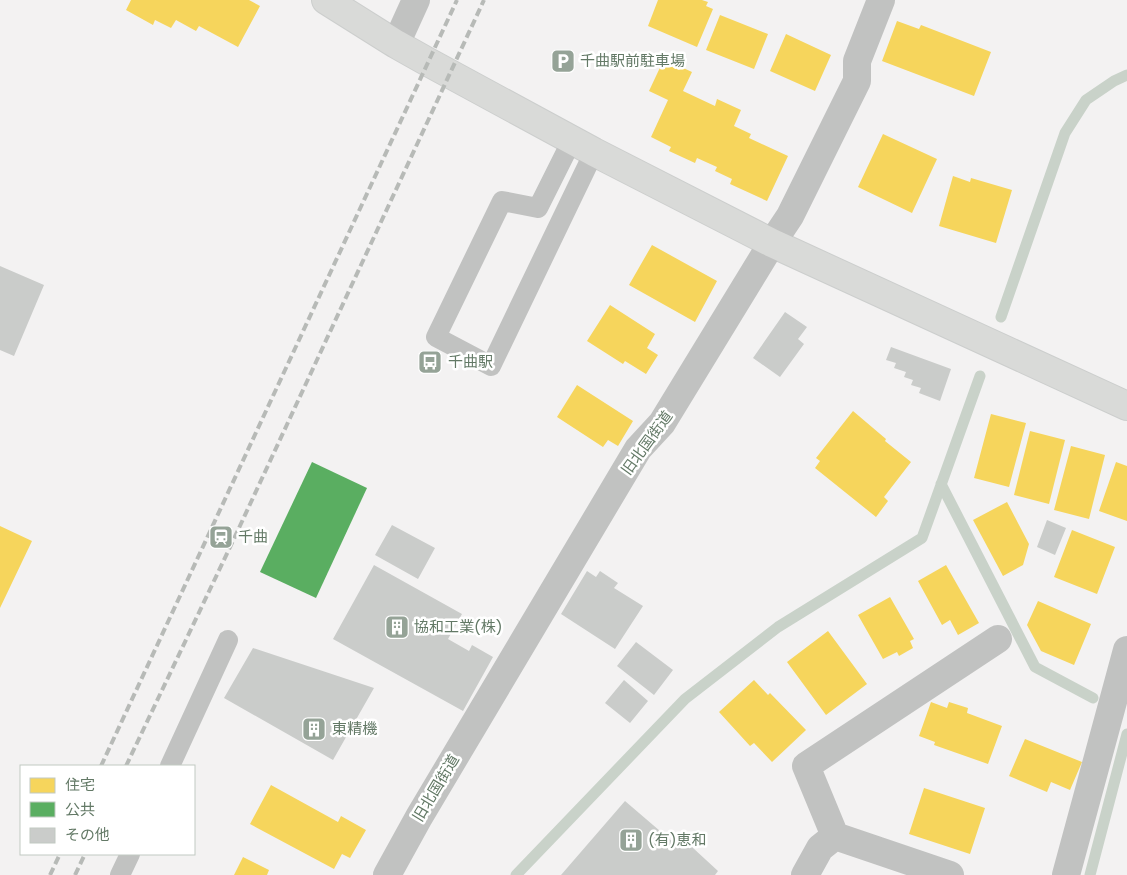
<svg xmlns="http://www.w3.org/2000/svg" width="1127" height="875" font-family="Poppins,'Noto Sans JP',sans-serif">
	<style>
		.homes { fill: #f6d55c }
		.public { fill: #5aae61 }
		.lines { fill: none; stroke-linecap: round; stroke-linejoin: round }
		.stream { stroke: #c9d2c9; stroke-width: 11 }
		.building { fill: #caccca }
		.secondary-casing { stroke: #cccecd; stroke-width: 30 }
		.lane { stroke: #c1c2c1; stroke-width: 20 }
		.street { stroke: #c1c2c1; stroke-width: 28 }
		.secondary { stroke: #d9dad8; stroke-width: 28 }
		.rail { stroke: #b7bab7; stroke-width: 4; stroke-dasharray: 8 4; stroke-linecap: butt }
		.labels { text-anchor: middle; stroke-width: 5; stroke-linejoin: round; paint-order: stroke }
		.poi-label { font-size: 15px; fill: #637966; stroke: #fff; text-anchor: start }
		.street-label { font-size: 15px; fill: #637966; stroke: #fff }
	</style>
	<rect width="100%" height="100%" fill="#f3f2f2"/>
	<!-- homes -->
	<path class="homes" d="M131 0H249L260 6 238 47 199 26 196 31 176 20 171 28 155 20 153 25 126 10Z
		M658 0H702L708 2 706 6 713 9 697 47 648 26Z
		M720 15 768 34 754 69 706 50Z
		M897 21 919 29 921 25 991 52 974 96 882 61Z
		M786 34 831 55 815 91 770 71Z
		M664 59 692 72 683 91 715 106 717 99 741 110 734 126 751 134 749 138 788 156 767 201 730 184 732 179 715 171 717 167 697 158 695 163 669 151 671 147 651 137 668 100 649 91Z
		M883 134 937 159 912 213 858 187Z
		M953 176 970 182 971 178 1012 190 996 243 939 226Z
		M652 245 717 281 695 322 629 285Z
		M610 305 655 334 647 348 658 355 646 374 625 361 623 364 587 341Z
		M577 385 633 421 618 446 608 440 603 447 557 417Z
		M853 411 886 439 885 441 911 462 884 497 888 501 876 517 815 468 820 461 816 458Z
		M991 414 1026 423 1009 487 974 478Z
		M1030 431 1065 440 1049 504 1014 495Z
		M1071 446 1105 455 1089 519 1054 510Z
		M1116 462 1127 466V521L1099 511Z
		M1007 502 1029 544 1023 565 1003 576 973 520Z
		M0 526 32 541 0 608Z
		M1072 530 1115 547 1097 594 1054 577Z
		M946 565 979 623 958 635 950 620 942 625 918 581Z
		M890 597 914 639 910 641 913 648 899 656 897 652 883 659 858 615Z
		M1038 601 1091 624 1074 665 1041 651 1027 625Z
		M828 631 867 684 826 715 787 662Z
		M754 680 768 695 770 693 806 730 772 762 754 743 750 746 719 712Z
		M931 702 947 708 949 702 968 708 967 713 1002 726 988 764 934 745 935 742 919 736Z
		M1025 739 1082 762 1070 790 1051 782 1047 792 1009 776Z
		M271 785 338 822 341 816 366 830 350 858 342 854 334 869 250 824Z
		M924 788 985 808 970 854 909 834Z
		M243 857 269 870 267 875H234Z"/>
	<!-- public -->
	<path class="public" d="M312 462 367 488 316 598 260 572Z"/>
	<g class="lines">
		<!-- stream -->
		<path class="stream" d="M1001 317 1065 133 1086 100 1114 81 1127 75
			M941 484 1035 667 1093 698
			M516 875 685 699 778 627 922 538 980 376
			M1090 875 1127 734"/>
	</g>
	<!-- building -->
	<path class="building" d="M0 266 44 285 14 356 0 350Z
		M785 312 807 327 798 339 804 344 780 377 753 358Z
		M891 347 951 369 940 401 919 393 921 388 911 385 913 380 904 377 906 372 894 368 896 363 886 360Z
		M1047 520 1066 528 1055 555 1037 547Z
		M392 525 435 548 418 579 375 555Z
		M374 565 462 614 448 639 469 651 472 645 493 657 463 711 333 639Z
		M587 571 596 577 600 571 618 583 614 588 643 606 615 649 561 614Z
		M636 642 673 670 654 695 617 666Z
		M253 648 374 688 333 760 224 698Z
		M624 680 648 701 630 723 605 703Z
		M625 801 674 843 680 836 718 871 715 875H561Z"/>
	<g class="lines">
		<!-- secondary casing -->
		<g class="secondary-casing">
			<path id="secondary" d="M326 0 396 44 428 62 594 152 772 243 1127 406"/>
		</g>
		<!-- lane -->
		<path class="lane" d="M572 140 538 208 502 201 436 337 491 366 594 152
			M170 766 228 640
			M120 875 130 854"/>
		<!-- street -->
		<path class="street" d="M396 44 416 0
			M387 875 419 817 638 449 662 423 772 243 790 216 857 81V61L881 0
			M805 875 820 848 835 836
			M950 875 835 836 806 766 998 639
			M1066 875 1127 650"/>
		<!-- secondary -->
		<use href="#secondary" class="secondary"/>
		<!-- rail -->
		<path class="rail" d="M101 766 457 0
			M126 766 232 543 484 0
			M50 875 60 854
			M75 875 85 854"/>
	</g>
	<!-- icons -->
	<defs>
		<g id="parking-square" transform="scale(1.25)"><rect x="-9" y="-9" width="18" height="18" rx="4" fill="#95a397" stroke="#fff"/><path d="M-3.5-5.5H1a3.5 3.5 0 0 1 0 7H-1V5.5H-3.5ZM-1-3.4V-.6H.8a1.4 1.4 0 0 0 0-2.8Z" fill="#fff"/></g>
		<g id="bus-square" transform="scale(1.25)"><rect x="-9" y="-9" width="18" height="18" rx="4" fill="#95a397" stroke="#fff"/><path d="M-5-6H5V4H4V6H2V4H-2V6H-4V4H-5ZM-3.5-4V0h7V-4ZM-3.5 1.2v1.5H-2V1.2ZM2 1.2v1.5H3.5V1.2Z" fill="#fff"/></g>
		<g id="station-square" transform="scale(1.25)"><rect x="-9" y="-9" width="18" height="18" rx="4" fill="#95a397" stroke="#fff"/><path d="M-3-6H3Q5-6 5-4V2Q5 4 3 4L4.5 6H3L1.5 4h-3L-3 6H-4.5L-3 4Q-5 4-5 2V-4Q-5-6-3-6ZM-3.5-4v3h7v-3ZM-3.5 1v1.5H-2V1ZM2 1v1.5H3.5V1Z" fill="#fff"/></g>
		<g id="building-square" transform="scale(1.25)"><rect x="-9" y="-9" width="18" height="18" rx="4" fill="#95a397" stroke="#fff"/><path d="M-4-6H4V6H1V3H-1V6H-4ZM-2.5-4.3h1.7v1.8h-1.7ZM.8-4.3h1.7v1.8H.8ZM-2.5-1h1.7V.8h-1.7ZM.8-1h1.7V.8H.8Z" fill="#fff"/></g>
	</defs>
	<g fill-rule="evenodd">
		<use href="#parking-square" x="563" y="61"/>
		<use href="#bus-square" x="430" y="362"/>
		<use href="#station-square" x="221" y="537"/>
		<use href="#building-square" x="397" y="627"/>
		<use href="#building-square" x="314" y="729"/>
		<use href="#building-square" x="631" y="840"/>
	</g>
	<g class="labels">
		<!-- poi labels -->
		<g class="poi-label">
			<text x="580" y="66">千曲駅前駐車場</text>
			<text x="448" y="367">千曲駅</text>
			<text x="238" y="542">千曲</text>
			<text x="414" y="632">協和工業(株)</text>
			<text x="332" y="734">東精機</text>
			<text x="648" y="845">(有)恵和</text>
		</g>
		<!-- street labels -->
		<g class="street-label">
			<text transform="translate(647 443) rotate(-54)" y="5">旧北国街道</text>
			<text transform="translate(436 788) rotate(-59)" y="5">旧北国街道</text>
		</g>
	</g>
	<!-- legend -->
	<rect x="20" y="765" width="175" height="90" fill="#ffffff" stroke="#c1c9c2"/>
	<rect x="30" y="778" width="25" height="15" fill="#f6d55c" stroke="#c1c9c2"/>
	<text x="65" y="790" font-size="15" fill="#637966">住宅</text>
	<rect x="30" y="802" width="25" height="15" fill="#5aae61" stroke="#c1c9c2"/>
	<text x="65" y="815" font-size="15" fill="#637966">公共</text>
	<rect x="30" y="828" width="25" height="15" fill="#caccca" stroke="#c1c9c2"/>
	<text x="65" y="840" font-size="15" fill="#637966">その他</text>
</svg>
